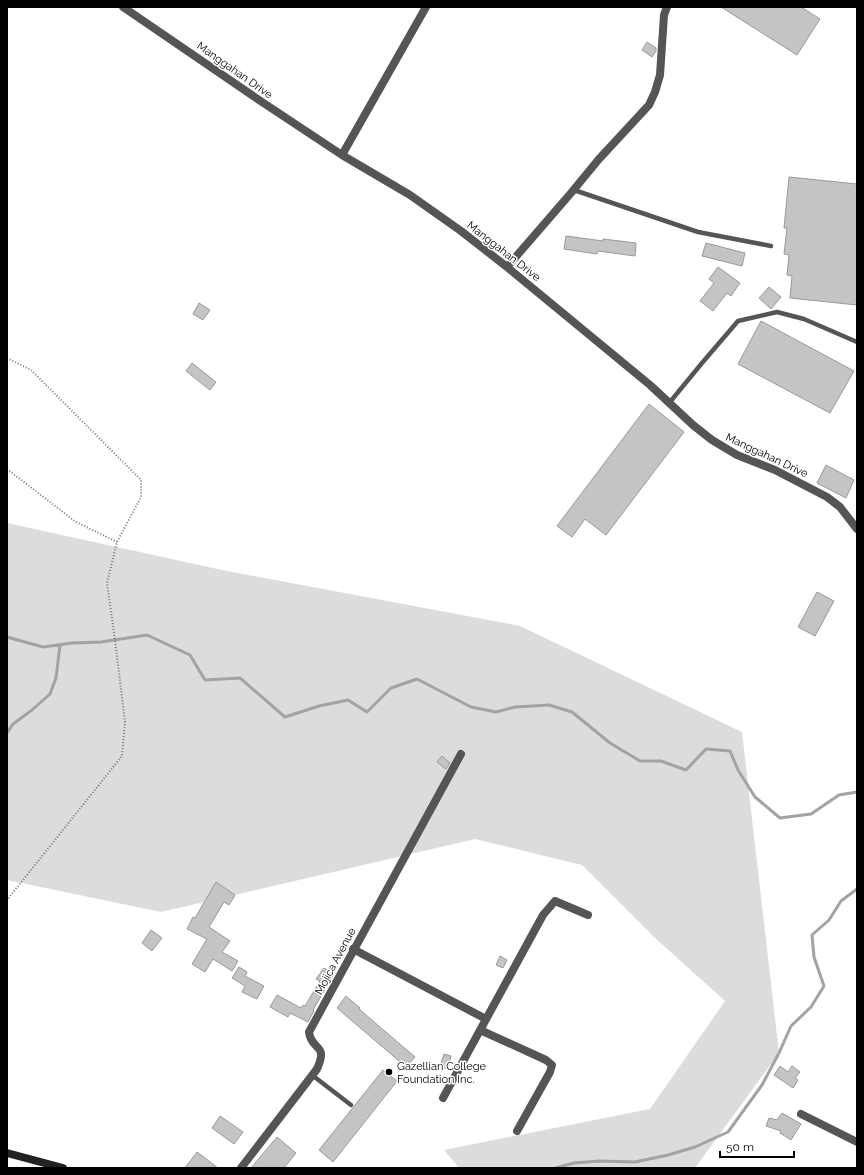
<svg xmlns="http://www.w3.org/2000/svg" width="864" height="1175" font-family="Raleway,sans-serif">
	<style>
		.green { fill: #dcdcdc }
		.lines { fill: none; stroke-linecap: round; stroke-linejoin: round }
		.stream { stroke: #a3a3a3; stroke-width: 3 }
		.building { fill: #c4c4c4; stroke: #999 }
		.path { stroke: #777; stroke-width: 2; stroke-dasharray: 1 2; stroke-linecap: butt }
		.lane { stroke: #555; stroke-width: 4.5 }
		.street { stroke: #555; stroke-width: 8 }
		.secondary { stroke: #222; stroke-width: 8 }
		.poi-dot { fill: #000; stroke: #fff; stroke-width: 1.5 }
		.labels { text-anchor: middle; stroke-width: 3; stroke-linejoin: round; paint-order: stroke }
		.street-label { font-size: 11px; fill: #000; stroke: #fff }
		.poi-label { font-size: 11px; fill: #000; stroke: #fff; text-anchor: start }
	</style>
	<rect width="100%" height="100%" fill="#fff"/>
	<!-- green -->
	<path class="green" d="M7 523 222 570 520 626 742 732 779 1053 695 1168H459L444 1150 650 1109 725 1001 654 937 582 865 475 839 161 912 7 880Z"/>
	<g class="lines">
		<!-- stream -->
		<path class="stream" d="M7 637 43 647 72 643 101 642 147 635 190 655 205 680 240 678 285 717 319 706 348 700 367 712 391 688 417 679 471 707 496 712 515 707 549 705 572 712 610 743 640 761H661L686 770 706 749 730 751 738 770 755 797 780 818 811 814 839 795 857 792
			M7 733 13 724 32 710 50 694 56 678 60 645
			M555 1168 574 1163 599 1161 635 1162 668 1155 695 1147 728 1132 762 1085 779 1053 791 1026 811 1007 824 986 814 957 812 935 829 920 841 901 857 889"/>
	</g>
	<!-- building -->
	<path class="building" d="M721 7H801L820 19 797 55Z
		M647 42 656 48V51L652 57 642 50Z
		M789 177 857 184V305L790 298 792 276 787 275 789 255 784 254 787 228H784Z
		M566 236 603 241V239L636 243 635 256 598 251 597 254 564 249Z
		M706 243 745 253 742 266 702 256Z
		M718 267 740 283 731 296 727 293 713 311 700 301 714 283 709 279Z
		M769 287 781 297 771 309 759 298Z
		M199 303 210 310 203 320 193 314Z
		M761 321 854 371 830 413 738 364Z
		M192 363 216 382 210 390 186 371Z
		M649 404 684 432 606 535 585 519 572 537 557 526Z
		M826 465 854 480 846 498 817 483Z
		M817 592 834 601 815 636 798 627Z
		M442 756 450 763 446 769 437 762Z
		M216 882 235 895 229 905 224 902 209 927 230 941 222 952 238 961 232 971 213 959 205 972 192 964 207 939 187 929 193 917 195 918Z
		M151 930 162 938 152 951 142 943Z
		M500 956 507 960 503 968 496 965Z
		M239 967 247 972 245 976 264 986 257 999 242 992 245 986 232 978Z
		M324 968 334 974 313 1010 314 1011 308 1022 290 1013 288 1017 270 1007 277 995 301 1008 303 1005 305 1006 320 981 316 979Z
		M346 996 360 1008 359 1009 415 1057 406 1067 337 1008Z
		M444 1054 451 1056 448 1069 440 1066Z
		M780 1066 788 1072 792 1066 800 1072 795 1078 798 1080 793 1088 774 1075Z
		M383 1070 397 1081 333 1162 319 1150Z
		M782 1113 801 1124 791 1140 780 1133 781 1131 766 1126 769 1118 777 1120Z
		M220 1116 243 1132 234 1144 212 1128Z
		M277 1137 296 1153 284 1168H251Z
		M197 1152 218 1168H185Z"/>
	<g class="lines">
		<!-- path -->
		<path class="path" d="M7 358 31 370 141 480V497L117 542 107 583 115 640 125 722 122 756 7 900
			M7 469 76 522 117 542"/>
		<!-- lane -->
		<path class="lane" d="M574 190 698 232 771 246
			M670 402 702 363 738 321 777 312 804 319 857 342
			M312 1075 351 1105"/>
		<!-- street -->
		<path class="street" d="M123 7 262 102 342 155 410 195 461 231 507 267 650 385 693 425 712 440 737 455 775 470 827 497 840 507 857 529
			M342 155 426 7
			M507 267 571 193 599 159 649 105 655 92 660 75 664 15 667 7
			M353 949 486 1019
			M480 1030 546 1060 552 1065 550 1072 517 1131
			M443 1098 543 915 555 901 588 915
			M801 1114 857 1142
			M241 1168 317 1069C329 1043 311 1051 309 1032L461 754"/>
		<!-- secondary -->
		<path class="secondary" d="M7 1153 63 1168"/>
	</g>
	<!-- markers -->
	<circle class="poi-dot" cx="389" cy="1072" r="4"/>
	<g class="labels">
		<!-- street labels -->
		<g class="street-label">
			<text transform="translate(235 70) rotate(35)" y="4">Manggahan Drive</text>
			<text transform="translate(504 251) rotate(38)" y="4">Manggahan Drive</text>
			<text transform="translate(767 455) rotate(25)" y="4">Manggahan Drive</text>
			<text transform="translate(335 961) rotate(-62)" y="4">Mojica Avenue</text>
		</g>
		<!-- poi labels -->
		<g class="poi-label">
			<text x="397" y="1070">Gazellian College<tspan x="397" dy="13">Foundation Inc.</tspan></text>
		</g>
	</g>
	<!-- border -->
	<rect width="864" height="1175" fill="none" stroke="#000000" stroke-width="16"/>
	<!-- scale -->
	<path d="M720 1151v6h74v-6" fill="none" stroke="#000000" stroke-width="2"/>
	<text x="726" y="1151" font-size="12" fill="#000000" stroke="#ffffff" stroke-width="3" paint-order="stroke">50 m</text>
</svg>
